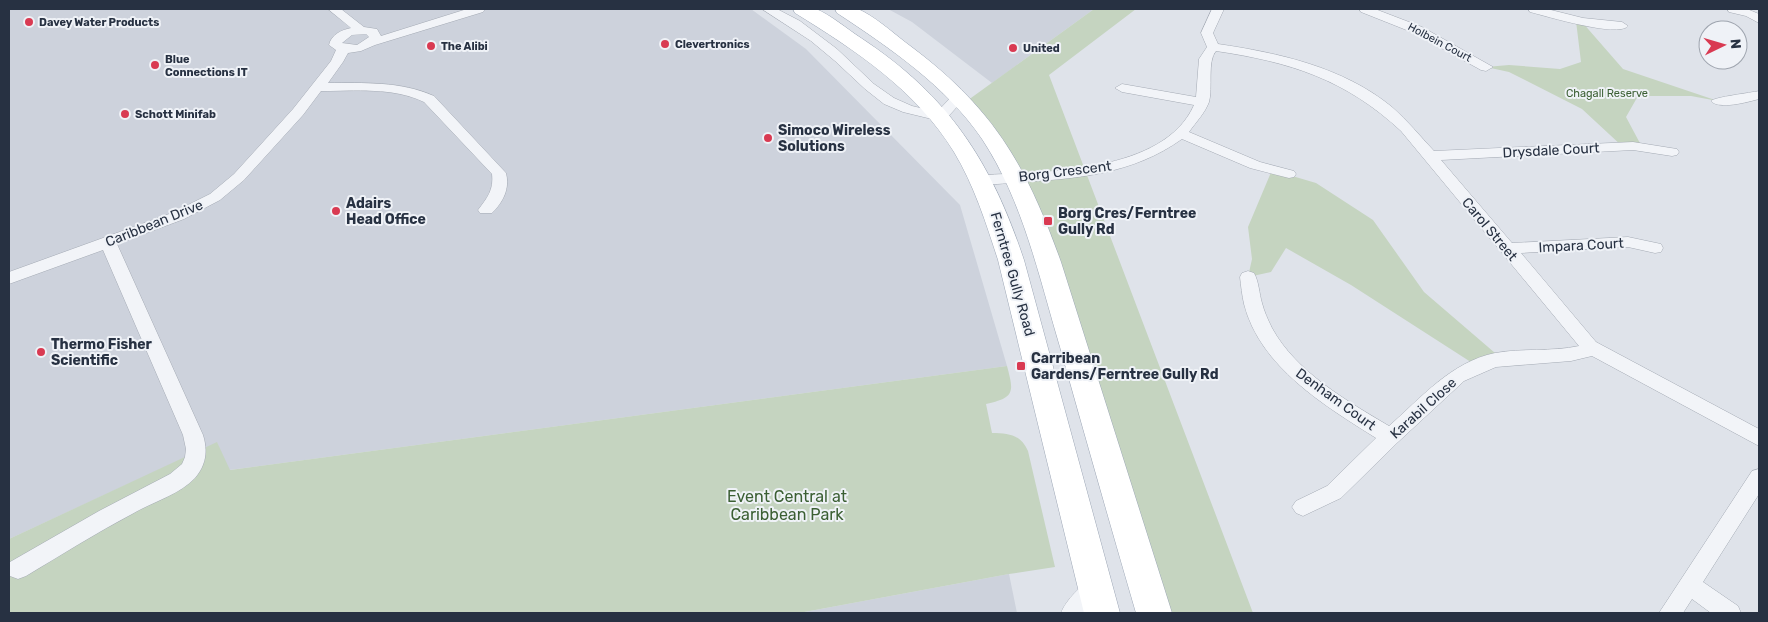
<svg xmlns="http://www.w3.org/2000/svg" width="1768" height="622" font-family="Rubik,sans-serif">
	<style>
		.built { fill: #cdd2dc }
		.green { fill: #c5d4c0 }
		.lines { fill: none; stroke-linecap: round; stroke-linejoin: round }
		.minor-casing { stroke: #a4aab4; stroke-width: 1 }
		.primary-casing { stroke: #9da7b6; stroke-width: 1 }
		.minor { fill: #f2f4f8; fill-rule: evenodd }
		.primary { fill: #fff; fill-rule: evenodd }
		.poi-dot { fill: #d93a52; stroke: #eff2f7; stroke-width: 2 }
		.labels { text-anchor: middle; stroke-width: 4; stroke-linejoin: round; paint-order: stroke }
		.far-poi-label { font-size: 11px; font-weight: bold; fill: #273142; stroke: #eff2f7; text-anchor: start }
		.far-street-label { font-size: 11px; fill: #273142; stroke: #eff2f7 }
		.far-park-label { font-size: 11px; fill: #3b5f33; stroke: #eff2f7 }
		.poi-label { font-size: 14px; font-weight: bold; fill: #273142; stroke: #eff2f7; text-anchor: start }
		.street-label { font-size: 14px; fill: #273142; stroke: #eff2f7 }
		.near-park-label { font-size: 16px; fill: #3b5f33; stroke: #eff2f7 }
	</style>
	<rect width="100%" height="100%" fill="#dfe3ea"/>
	<!-- built -->
	<path class="built" d="M9 9H751L806 49 960 205 1007 366 229 470 217 443 9 539Z
		M888 9H1094L992 83 912 22Z
		M1009 574 1017 613H799Z"/>
	<!-- green -->
	<path class="green" d="M1094 9H1136L1049 75 1253 613H1154L1036 226 964 103Z
		M1576 21 1582 22 1623 69 1718 101 1691 96H1638L1626 117 1642 147H1623L1582 109 1509 72 1486 67 1509 65 1560 69 1581 62Z
		M1272 170 1316 183 1373 220 1424 292 1502 359 1477 366 1351 285 1286 248 1271 272 1248 277 1252 259 1248 227Z
		M1007 366C1014 392 1015 398 986 404L992 433C1009 433 1021 435 1028 451L1055 567 1009 574 799 613H9V539L217 442 230 470Z"/>
	<g class="lines">
		<!-- minor casing -->
		<g class="minor-casing">
			<path id="minor" d="M328 9H341L364 27 377 29 381 36 467 9H485L483 12 375 45 361 51 348 53 343 62 328 83C363 83 401 81 434 96L506 173C510 189 503 202 492 213H480L478 210C487 198 494 190 492 174L424 102C393 87 355 91 321 91L303 115 244 180 220 200 184 219 117 244 203 435C208 451 206 465 195 478 179 495 152 502 132 514 96 533 61 555 26 576L18 579 10 576V562L99 511 170 474 182 464 185 457 186 449 183 435 103 250 9 284V272L172 213 210 194 234 174 293 109 331 61 336 50 329 45C331 35 341 30 351 28ZM366 34 369 37 357 45 342 43 352 35Z
				M762 9H777L800 21 837 49 874 84 894 98 912 106 937 112 954 94H964L966 97 945 120 940 121 903 112 884 104 865 89 835 61 811 41Z
				M1212 9H1224L1213 33 1218 44C1279 53 1343 67 1392 107 1407 120 1420 136 1434 151L1633 142 1677 149 1679 152 1677 155 1672 156 1633 150 1441 160 1512 243 1628 237 1661 244 1663 248 1661 252 1655 253 1628 247 1521 253 1596 342 1759 429V446L1592 356 1571 361 1496 367 1464 381 1397 443 1341 498 1303 516 1296 513 1292 507 1296 501 1327 486 1376 438C1325 406 1260 367 1244 304 1242 295 1241 286 1240 277L1242 273 1248 271 1254 273C1259 282 1259 293 1262 303 1264 311 1268 320 1272 328 1296 372 1347 401 1389 426 1421 398 1451 362 1495 353 1522 348 1551 352 1579 346L1401 131C1345 79 1290 62 1216 51 1207 61 1213 88 1209 102 1205 113 1196 122 1189 132L1260 162 1294 171 1296 174 1294 177 1289 178 1250 168 1182 139C1133 174 1077 179 1018 182 1005 183 990 186 977 183L974 180 977 177 982 175C1045 172 1164 173 1194 105L1122 92 1115 88 1122 84 1196 97 1199 59 1207 47 1201 33Z
				M1359 9H1375L1422 27 1493 67 1486 71 1481 70 1414 33 1361 12Z
				M1528 9H1547L1583 18 1622 22 1628 26C1618 38 1546 16 1530 12Z
				M1727 9H1747L1759 14V23L1746 16 1729 12Z
				M1759 91V99C1748 102 1719 110 1711 101 1715 97 1750 93 1759 91Z
				M1759 469V494L1703 582 1738 606 1741 613H1711L1692 599 1683 613H1659L1752 471Z
				M1096 578 1104 581 1107 588 1104 595 1087 613H1061C1066 600 1082 583 1096 578Z"/>
		</g>
		<!-- primary casing -->
		<g class="primary-casing">
			<path id="primary" d="M793 9C800 9 809 7 816 9 831 15 847 29 861 38 949 96 991 161 1024 260L1120 613H1084L998 260C986 223 974 185 954 152 916 90 855 50 795 13Z
				M835 9C841 9 851 7 858 9 874 16 891 31 905 42 992 106 1025 162 1061 262L1172 613H1136C1110 524 1085 436 1060 347 1039 277 1023 201 982 139 946 86 890 48 837 13Z"/>
		</g>
		<!-- minor -->
		<use href="#minor" class="minor"/>
		<!-- primary -->
		<use href="#primary" class="primary"/>
	</g>
	<!-- markers -->
	<g class="poi-dot">
		<circle cx="29" cy="22" r="5"/>
		<circle cx="665" cy="44" r="5"/>
		<circle cx="431" cy="46" r="5"/>
		<circle cx="1013" cy="48" r="5"/>
		<circle cx="155" cy="65" r="5"/>
		<circle cx="125" cy="114" r="5"/>
		<circle cx="768" cy="138" r="5"/>
		<circle cx="336" cy="211" r="5"/>
		<rect x="1043" y="216" width="10" height="10" rx="2.5"/>
		<circle cx="41" cy="352" r="5"/>
		<rect x="1016" y="361" width="10" height="10" rx="2.5"/>
	</g>
	<g class="labels">
		<!-- far-poi labels -->
		<g class="far-poi-label">
			<text x="39" y="26">Davey Water Products</text>
			<text x="675" y="48">Clevertronics</text>
			<text x="441" y="50">The Alibi</text>
			<text x="1023" y="52">United</text>
			<text x="165" y="63">Blue<tspan x="165" dy="13">Connections IT</tspan></text>
			<text x="135" y="118">Schott Minifab</text>
		</g>
		<!-- far-street labels -->
		<g class="far-street-label">
			<text transform="translate(1440 42) rotate(28)" y="4">Holbein Court</text>
		</g>
		<!-- far-park labels -->
		<g class="far-park-label">
			<text x="1607" y="97">Chagall Reserve</text>
		</g>
		<!-- poi labels -->
		<g class="poi-label">
			<text x="778" y="135">Simoco Wireless<tspan x="778" dy="16">Solutions</tspan></text>
			<text x="346" y="208">Adairs<tspan x="346" dy="16">Head Office</tspan></text>
			<text x="1058" y="218">Borg Cres/Ferntree<tspan x="1058" dy="16">Gully Rd</tspan></text>
			<text x="51" y="349">Thermo Fisher<tspan x="51" dy="16">Scientific</tspan></text>
			<text x="1031" y="363">Carribean<tspan x="1031" dy="16">Gardens/Ferntree Gully Rd</tspan></text>
		</g>
		<!-- street labels -->
		<g class="street-label">
			<text transform="translate(1551 150) rotate(-3)" y="5">Drysdale Court</text>
			<text transform="translate(1065 171) rotate(-7)" y="5">Borg Crescent</text>
			<text transform="translate(154 223) rotate(-22)" y="5">Caribbean Drive</text>
			<text transform="translate(1490 229) rotate(50)" y="5">Carol Street</text>
			<text transform="translate(1581 245) rotate(-3)" y="5">Impara Court</text>
			<text transform="translate(1013 274) rotate(74)" y="5">Ferntree Gully Road</text>
			<text transform="translate(1336 399) rotate(36)" y="5">Denham Court</text>
			<text transform="translate(1423 408) rotate(-42)" y="5">Karabil Close</text>
		</g>
		<!-- near-park labels -->
		<g class="near-park-label">
			<text x="787" y="502">Event Central at<tspan x="787" dy="18">Caribbean Park</tspan></text>
		</g>
	</g>
	<!-- border -->
	<rect width="1768" height="622" fill="none" stroke="#273142" stroke-width="20"/>
	<!-- north arrow -->
	<g transform="translate(1723 45) rotate(85)"><circle r="24" fill="#eff2f7" stroke="#9fa5af"/>
	<path d="M0-4L9 19L0 12L-9 19Z" fill="#d93a52"/>
	<text y="-8" font-size="14" font-weight="bold" text-anchor="middle" fill="#273142">N</text>
	</g>
</svg>
